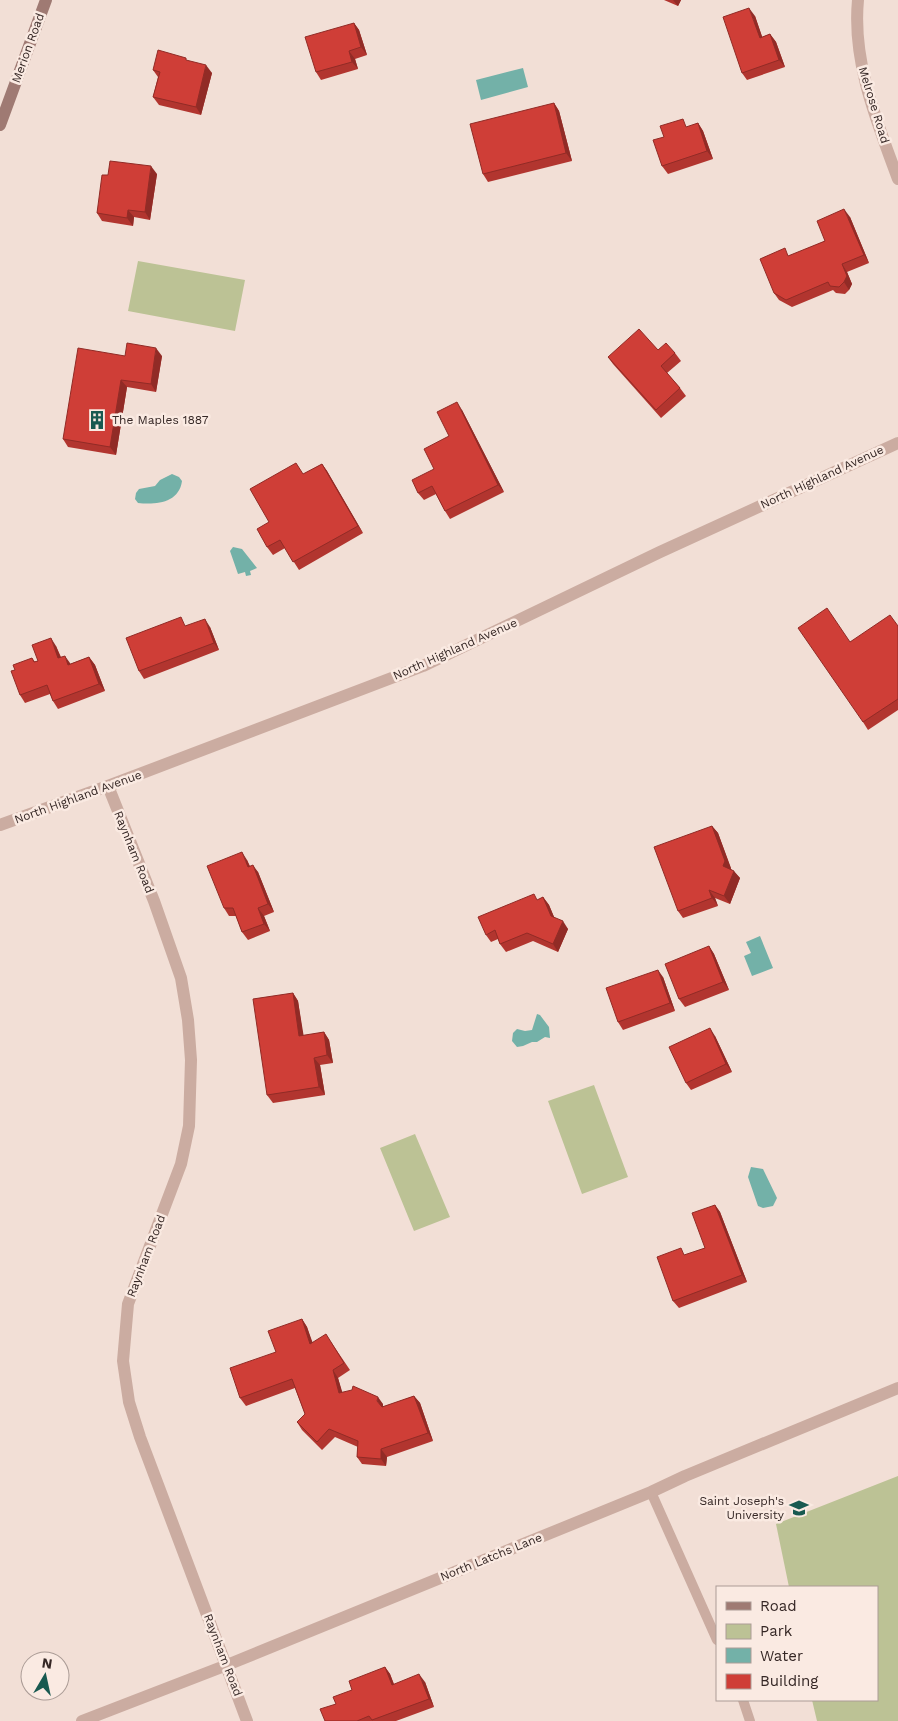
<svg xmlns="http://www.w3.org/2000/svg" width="898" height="1721" font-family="'Work Sans',sans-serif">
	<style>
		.green { fill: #bcc295 }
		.water { fill: #73b1a8 }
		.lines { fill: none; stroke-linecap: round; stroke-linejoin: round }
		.lane { stroke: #cbaca1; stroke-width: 10 }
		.street { stroke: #cbaca1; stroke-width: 12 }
		.secondary { stroke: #9f7a73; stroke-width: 12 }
		.wall { fill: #b2352f }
		.shaded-wall { fill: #912b26 }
		.building { fill: #cf3e37; stroke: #912b26 }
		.labels { text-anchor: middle; stroke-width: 5; stroke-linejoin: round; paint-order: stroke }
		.street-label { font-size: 12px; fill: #352725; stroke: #faeae2 }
		.poi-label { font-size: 12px; fill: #352725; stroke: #faeae2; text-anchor: start }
	</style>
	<rect width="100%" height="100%" fill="#f2dfd6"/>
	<!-- green -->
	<path class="green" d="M138 261 245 280 235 331 128 311Z
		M594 1085 628 1177 582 1194 548 1101Z
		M415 1134 450 1217 414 1231 380 1148Z
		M898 1476V1721H817L812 1700H877V1587H789L776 1524Z"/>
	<!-- water -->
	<path class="water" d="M523 68 528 87 481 100 476 80Z
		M172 474 179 477 182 481C179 503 156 505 138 503L135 499 136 493 139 489 155 486 160 480Z
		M233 547 242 549 257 568 250 571 251 575 246 576 245 572 238 574 230 551Z
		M760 936 773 968 752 976 744 956 751 953 746 942Z
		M537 1014 540 1015 549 1027 550 1038 545 1037 537 1042H532L523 1046 517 1047 512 1041 513 1033 517 1029 525 1031 532 1030Z
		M751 1167 763 1169 777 1198 773 1206 763 1208 758 1206 748 1177Z"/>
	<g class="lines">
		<!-- lane -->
		<path class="lane" d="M651 1492 717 1640
			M743 1700 750 1721"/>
		<!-- street -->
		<path class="street" d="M858 0C852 62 877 122 898 179
			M108 786 154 901 181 978 188 1020 191 1060 189 1126 181 1164 128 1304 123 1361 129 1402 140 1437 247 1721
			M0 825 108 786 423 666 660 552 898 443
			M82 1721 227 1665 651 1492 685 1476 898 1388"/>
		<!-- secondary -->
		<path class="secondary" d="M0 125 46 0"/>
	</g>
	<!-- wall -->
	<path class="wall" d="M664 0H681L678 6Z
		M755 16 762 37 770 34 776 42 785 67 747 80 742 73Z
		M354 23 359 30 367 55 355 59 358 69 321 80 316 72Z
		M188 61 212 73 201 115 159 105 153 97 158 77 153 70Z
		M554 103 559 111 572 161 488 182 483 174Z
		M698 123 703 131 713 159 668 174 662 166 664 137Z
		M157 174 150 220 134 217 133 226 102 221 97 213 108 175Z
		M850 217 869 263 847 272 852 284 849 290 845 294 836 293 833 290 792 307 779 300 774 293 790 256 825 241Z
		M658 350 675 353 681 361 667 373 680 388 686 396 661 418 613 364 608 357Z
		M125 356H162L156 392 127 387 116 455 68 447 63 439Z
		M462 410 504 492 450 519 445 511 436 494 424 500 418 493 434 469Z
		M322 464 327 471 363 533 299 570 285 548 273 555 267 547 269 522 304 474Z
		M187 625 210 627 219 650 144 679 139 671Z
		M898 626V710L868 730 863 722 850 642Z
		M56 646 61 657 70 664 89 657 95 665 105 691 58 709 53 701 50 694 25 703 20 695 15 670 32 658 35 662 38 661Z
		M712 826 718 833 731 869 740 878 730 904 715 898 718 906 683 918 678 911Z
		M247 860 250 866 258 872 274 912 264 916 270 931 248 940 242 932 236 916H229L224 908Z
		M543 897 549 905 554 917 568 929 558 952 533 941 506 952 500 944 498 939 491 942 486 935 538 900Z
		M709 946 714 954 729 990 685 1007 679 999Z
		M663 977 675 1011 623 1030 618 1022Z
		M293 993 298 1001 303 1036 324 1032 329 1040 333 1063 320 1065 325 1095 273 1103 267 1095Z
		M715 1036 732 1072 691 1090 686 1083Z
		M715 1205 720 1212 747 1282 679 1308 673 1301 686 1255 705 1248Z
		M302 1319 307 1327 312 1343 331 1342 350 1370 338 1378 342 1393 383 1404V1407L414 1396 420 1403 433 1441 387 1457 386 1466 362 1464 357 1457 358 1447 335 1437 322 1450 302 1430 297 1422 305 1414 295 1388 246 1406 240 1398Z
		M385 1667 390 1674 394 1684 425 1682 434 1707 396 1721H325L352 1690Z"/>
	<!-- shaded-wall -->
	<path class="shaded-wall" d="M673 0H681L678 6Z
		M749 8 755 16 765 45 760 38Z
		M354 23 359 30 367 55 361 47Z
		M770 34 776 42 785 67 779 60Z
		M349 51 355 59 358 69 352 62Z
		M206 65 212 73 201 115 196 107Z
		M554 103 559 111 572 161 566 153Z
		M698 123 703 131 713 159 707 151Z
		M151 166 157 174 150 220 145 212Z
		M844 209 850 217 869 263 864 255Z
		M128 210 134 217 133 226 127 218Z
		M842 264 847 272 852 284 849 290 844 282Z
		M156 348 162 356 156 392 151 384Z
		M121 380 127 387 116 455 110 447Z
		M457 402 462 410 504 492 498 485Z
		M322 464 327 471 363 533 358 526Z
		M205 619 210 627 219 650 214 643Z
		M51 638 56 646 64 666 58 658Z
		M65 656 70 663 73 672 68 665Z
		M89 657 95 665 105 691 99 684Z
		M712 826 718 833 731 868 729 874 723 866Z
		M242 852 247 860 253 875 248 867Z
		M253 865 258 872 274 912 268 904Z
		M734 871 740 878 730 904 724 896Z
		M709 890 715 898 718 906 712 898Z
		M543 897 549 905 557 924 551 916Z
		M258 908 264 916 270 931 264 924Z
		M563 921 568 929 558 952 553 944Z
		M709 946 714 954 729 990 723 982Z
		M658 970 663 977 675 1011 670 1003Z
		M293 993 298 1001 305 1044 299 1036Z
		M710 1028 715 1036 732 1072 726 1064Z
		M324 1032 329 1040 333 1063 327 1055Z
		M314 1058 320 1065 325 1095 319 1087Z
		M715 1205 720 1212 747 1282 742 1275Z
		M302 1319 307 1327 316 1352 310 1344Z
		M333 1370 338 1378 345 1401 339 1393Z
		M414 1396 420 1403 433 1441 428 1433Z
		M378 1397 383 1404V1408L377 1401Z
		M381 1449 387 1457 386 1466 381 1459Z
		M385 1667 390 1674 397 1693 392 1685Z
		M419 1674 425 1682 434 1707 429 1699Z"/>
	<!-- building -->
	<path class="building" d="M749 8 760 38 770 34 779 60 742 73 723 17Z
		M354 23 361 47 349 51 352 62 316 72 305 37Z
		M158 50 186 58V60L206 65 196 107 153 97 160 72 153 70Z
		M554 103 566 153 483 174 470 124Z
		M683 119 686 127 698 123 707 151 662 166 653 140 664 137 660 126Z
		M110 161 151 166 145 212 128 210 127 218 97 213 102 175H108Z
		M844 209 864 255 842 264 847 276 844 282 839 287 830 286 828 282 786 300 774 293 760 259 785 248 788 256 825 241 817 221Z
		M639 329 658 350 666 343 675 353 661 366 680 388 656 410 608 357Z
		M127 343 156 348 151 384 121 380 110 447 63 439 78 348 125 356Z
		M457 402 498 485 445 511 432 486 418 493 412 480 434 469 424 449 449 436 437 412Z
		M296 463 303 474 322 464 358 526 293 562 280 540 267 547 257 529 269 522 250 489Z
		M827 608 850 642 890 615 898 626V699L863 722 798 628Z
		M181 617 185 626 205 619 214 643 139 671 126 638Z
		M51 638 58 658 65 656 68 665 89 657 99 684 53 701 47 685 20 695 11 671 15 670 13 665 32 658 34 662 38 661 32 645Z
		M712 826 725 861 723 866 734 871 724 896 709 890 712 898 678 911 654 847Z
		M242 852 248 867 253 865 268 904 258 908 264 924 242 932 233 908H224L207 866Z
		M534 894 537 900 543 897 551 916 563 921 553 944 527 933 500 944 495 930 486 935 478 917Z
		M709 946 723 982 679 999 665 964Z
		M658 970 670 1003 618 1022 606 988Z
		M293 993 299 1036 324 1032 327 1055 314 1058 319 1087 267 1095 253 999Z
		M710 1028 726 1064 686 1083 669 1047Z
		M715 1205 742 1275 673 1301 657 1257 681 1248 684 1255 705 1248 692 1213Z
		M302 1319 310 1344 326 1334 344 1363 333 1370 339 1393 352 1390 353 1386 378 1397 377 1401 382 1407 414 1396 428 1433 381 1449V1459L357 1457 358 1441 329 1429 317 1442 297 1422 305 1414 292 1379 240 1398 230 1368 276 1352 268 1331Z
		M385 1667 392 1685 419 1674 429 1699 372 1720 369 1716 357 1721H325L320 1709 336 1704 333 1697 352 1690 349 1681Z"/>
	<!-- icons -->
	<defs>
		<g id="building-bare" transform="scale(1.5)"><path d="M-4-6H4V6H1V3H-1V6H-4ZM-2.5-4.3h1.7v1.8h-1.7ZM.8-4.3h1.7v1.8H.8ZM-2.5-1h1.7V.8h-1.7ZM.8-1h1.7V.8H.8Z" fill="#185950" stroke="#faeae2" stroke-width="2.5" paint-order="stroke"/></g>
		<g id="university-bare" transform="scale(1.5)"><path d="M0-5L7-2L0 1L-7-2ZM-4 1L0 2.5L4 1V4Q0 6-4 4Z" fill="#185950" stroke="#faeae2" stroke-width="2.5" paint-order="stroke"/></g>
	</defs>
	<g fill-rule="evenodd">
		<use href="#building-bare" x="97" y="420"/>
		<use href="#university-bare" x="799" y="1508"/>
	</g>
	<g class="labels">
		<!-- street labels -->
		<g class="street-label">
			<text transform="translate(28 48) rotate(-70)" y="4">Merion Road</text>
			<text transform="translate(874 105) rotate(73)" y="4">Melrose Road</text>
			<text transform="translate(822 477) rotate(-25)" y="4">North Highland Avenue</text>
			<text transform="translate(455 649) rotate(-24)" y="4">North Highland Avenue</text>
			<text transform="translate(78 797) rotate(-20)" y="4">North Highland Avenue</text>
			<text transform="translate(134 852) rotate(68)" y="4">Raynham Road</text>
			<text transform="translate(146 1256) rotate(-69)" y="4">Raynham Road</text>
			<text transform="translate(491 1557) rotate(-22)" y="4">North Latchs Lane</text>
			<text transform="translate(223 1655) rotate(69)" y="4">Raynham Road</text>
		</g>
		<!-- poi labels -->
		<g class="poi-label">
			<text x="112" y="424">The Maples 1887</text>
			<text x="784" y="1505" text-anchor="end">Saint Joseph's<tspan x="784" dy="14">University</tspan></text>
		</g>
	</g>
	<!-- legend -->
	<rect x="716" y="1586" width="162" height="115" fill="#faeae2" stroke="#ab9c96"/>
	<rect x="726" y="1602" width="25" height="8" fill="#9f7a73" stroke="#ab9c96"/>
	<text x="760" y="1611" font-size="15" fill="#352725">Road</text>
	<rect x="726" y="1624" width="25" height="15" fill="#bcc295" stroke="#ab9c96"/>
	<text x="760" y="1636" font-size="15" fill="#352725">Park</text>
	<rect x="726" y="1648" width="25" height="15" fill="#73b1a8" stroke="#ab9c96"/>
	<text x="760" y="1661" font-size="15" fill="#352725">Water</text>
	<rect x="726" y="1674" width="25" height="15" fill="#cf3e37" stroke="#ab9c96"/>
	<text x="760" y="1686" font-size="15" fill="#352725">Building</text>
	<!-- north arrow -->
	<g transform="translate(45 1676) rotate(9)"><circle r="24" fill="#faeae2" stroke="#ab9c96"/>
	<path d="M0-4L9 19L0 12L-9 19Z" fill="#185950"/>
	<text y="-8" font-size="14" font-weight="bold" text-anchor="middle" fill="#352725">N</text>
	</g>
</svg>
